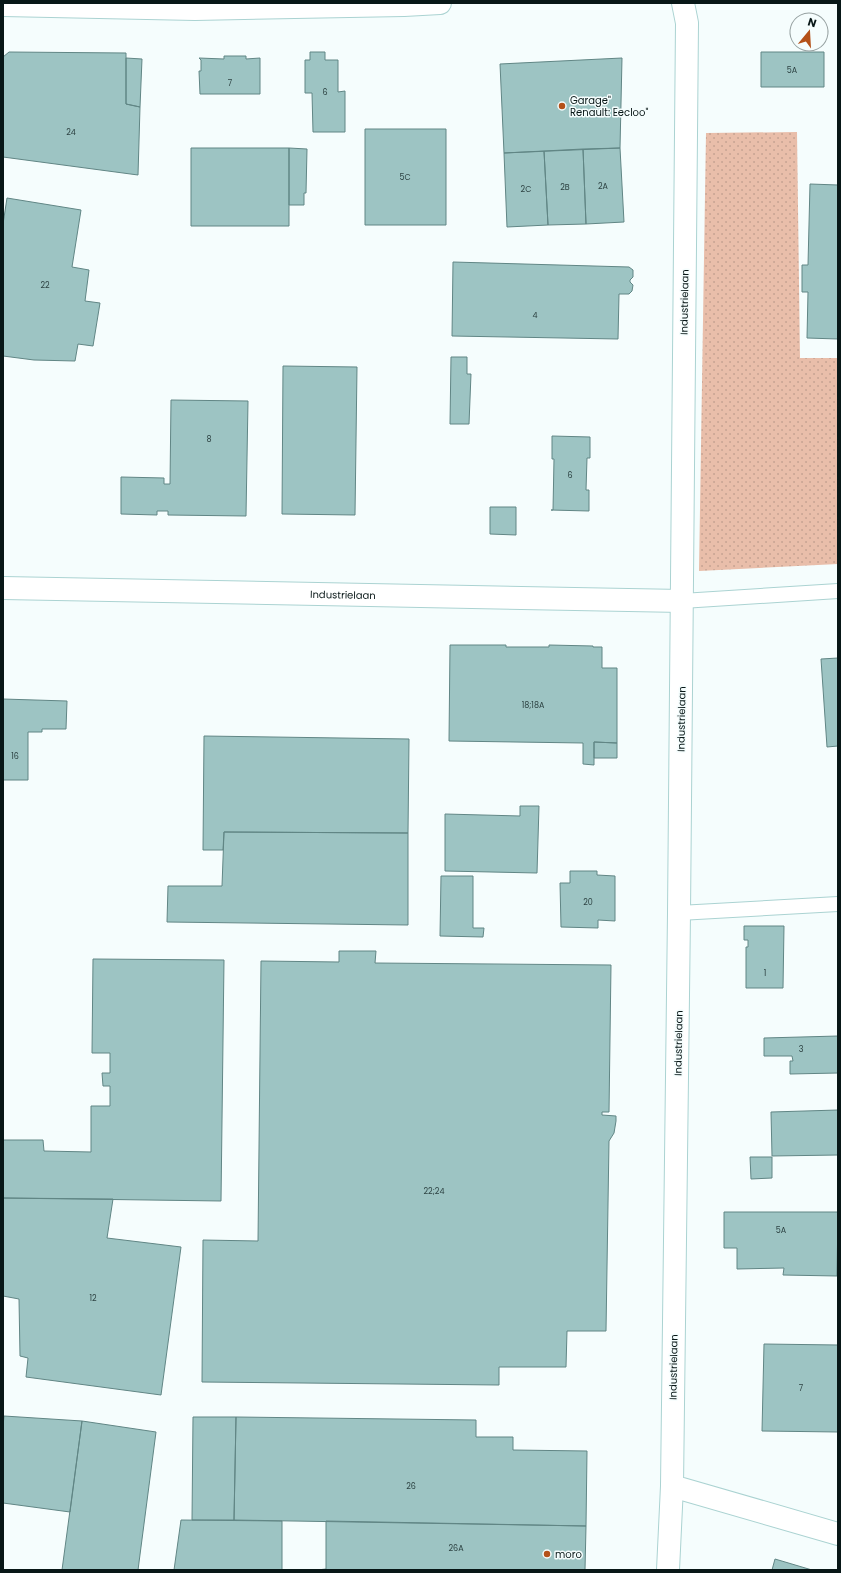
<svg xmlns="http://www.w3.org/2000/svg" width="841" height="1573" font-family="Poppins,sans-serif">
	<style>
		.grass { fill: url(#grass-dots) }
		.building { fill: #9dc4c3; stroke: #618685 }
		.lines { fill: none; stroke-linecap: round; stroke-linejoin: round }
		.service-casing { stroke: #abd3d2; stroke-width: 16 }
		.minor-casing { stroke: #abd3d2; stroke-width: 24 }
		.service { stroke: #fff; stroke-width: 14 }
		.minor { stroke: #fff; stroke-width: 22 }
		.poi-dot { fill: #b45119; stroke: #f5fdfd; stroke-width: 1.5 }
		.labels { text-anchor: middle; stroke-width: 3; stroke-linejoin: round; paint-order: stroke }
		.number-label { font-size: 8px; fill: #2d4242 }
		.poi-label { font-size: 10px; fill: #081717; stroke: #f5fdfd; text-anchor: start }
		.street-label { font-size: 10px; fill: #081717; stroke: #f5fdfd }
	</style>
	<defs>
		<pattern id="grass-dots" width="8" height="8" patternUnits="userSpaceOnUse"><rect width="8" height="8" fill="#e9beaa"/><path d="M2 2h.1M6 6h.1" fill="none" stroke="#c6a392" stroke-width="1.8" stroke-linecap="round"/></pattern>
	</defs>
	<rect width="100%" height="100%" fill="#f5fdfd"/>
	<!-- grass -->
	<path class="grass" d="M797 132 800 358H838V564L699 571 706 133Z"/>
	<!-- building -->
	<path class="building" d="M9 52 126 53V104L140 107 138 175 3 157V57Z
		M310 52H325V60H338V92L345 91V132H313L312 93H305V60H310Z
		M761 52H824V87H761Z
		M224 56H246V59L260 58V94H200L199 71H201V60L199 58 224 59Z
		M126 58 142 59 140 107 126 104Z
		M622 58 620 148 504 153 500 64Z
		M365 129H446V225H365Z
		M191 148H289V226H191Z
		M289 148 307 149 306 193H304V205H289Z
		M620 148 624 222 586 224 583 149Z
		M583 149 586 224 548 225 544 151Z
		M544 151 548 225 507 227 504 153Z
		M810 184 838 185V339L807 338 808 292H802V265H808Z
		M7 198 81 210 72 267 89 270 85 301 100 303 93 346 78 344 75 361 34 360 3 356V224Z
		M453 262 629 267 633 270V277L630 280V282L633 285 632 291 629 294H619L618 339 452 336Z
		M451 357H467V374H471L469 424H450Z
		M283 366 357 367 355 515 282 514Z
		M171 400 248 401 246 516 168 515V511H157V515L121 514V477L164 478V484H170Z
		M552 436 590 437V458H587L586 490H589V511L551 510H553L554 459H552Z
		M490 507H516V535L490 534Z
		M450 645H506V647H549V645L593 646V647H602V668H617V743L594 742V765L583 764V743L449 741Z
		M838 658V746L827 747 821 659Z
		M3 699 67 701 66 729H42V732H28V780H3Z
		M204 736 409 739 408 833 224 832 223 850H203Z
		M594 742 617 743V758H594Z
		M520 806H539L537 873 445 871V814L520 816Z
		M224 832 408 833V925L167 922 168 886H222Z
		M570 871H597V875L615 876V921L598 920V928L561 927 560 883H570Z
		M441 876H473V928H484L483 937 440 936Z
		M744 926H784L783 988H746V947H748V940H744Z
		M339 951H376L375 963 611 965 609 1112H602V1115L616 1116V1121L614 1133 609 1141 606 1331H567L566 1367H499V1385L202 1382 203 1240 258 1241 261 961 339 962Z
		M93 959 224 960 221 1201 3 1198V1140H43L44 1151 91 1152V1106H110V1086H103L102 1073H110V1053H92Z
		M838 1036V1073L790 1074V1061H793L792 1056H764V1038Z
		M838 1110V1155L772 1156 771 1112Z
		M750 1157H772V1178L751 1179Z
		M3 1198 113 1199 107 1238 181 1247 161 1395 26 1377 28 1358 20 1356 19 1299 3 1296Z
		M724 1212H838L837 1276 783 1275 784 1268 737 1269V1248H724Z
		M764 1344 838 1345V1432L762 1431Z
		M4 1416 82 1421 70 1512 3 1503V1426Z
		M193 1417H236L234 1520H192Z
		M236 1417 476 1420V1437H513V1450L587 1451 586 1526 234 1520Z
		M82 1421 156 1432 138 1570H62Z
		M181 1520 282 1521V1570H174Z
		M326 1521 586 1526 585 1570H317L326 1569Z
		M775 1559 812 1570H772Z"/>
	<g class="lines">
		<!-- service casing -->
		<g class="service-casing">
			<path id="service" d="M682 601 838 591
				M679 913 838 904"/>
		</g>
		<!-- minor casing -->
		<g class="minor-casing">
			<g id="minor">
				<path d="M683 3 687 23 679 913 672 1486 838 1534"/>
				<path d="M3 5 195 9 404 5 440 3"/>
				<path id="s1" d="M3 588 682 601"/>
				<path d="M668 1570 672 1486"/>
			</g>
		</g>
		<!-- service -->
		<use href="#service" class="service"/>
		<!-- minor -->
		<use href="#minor" class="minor"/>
	</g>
	<!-- markers -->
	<g class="poi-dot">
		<circle cx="562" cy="106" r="4"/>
		<circle cx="547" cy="1554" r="4"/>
	</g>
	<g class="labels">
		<!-- number labels -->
		<g class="number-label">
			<text x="792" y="73">5A</text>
			<text x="230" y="86">7</text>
			<text x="325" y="95">6</text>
			<text x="71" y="135">24</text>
			<text x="405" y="180">5C</text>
			<text x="603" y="189">2A</text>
			<text x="565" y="190">2B</text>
			<text x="526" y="192">2C</text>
			<text x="45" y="288">22</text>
			<text x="535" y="318">4</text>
			<text x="209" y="442">8</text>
			<text x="570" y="478">6</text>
			<text x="533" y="708">18;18A</text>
			<text x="15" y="759">16</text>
			<text x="588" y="905">20</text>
			<text x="765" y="976">1</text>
			<text x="801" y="1052">3</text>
			<text x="434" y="1194">22;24</text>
			<text x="781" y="1233">5A</text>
			<text x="93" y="1301">12</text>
			<text x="801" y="1391">7</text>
			<text x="411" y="1489">26</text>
			<text x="456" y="1551">26A</text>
		</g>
		<!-- poi labels -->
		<g class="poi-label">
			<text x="570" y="104">Garage"<tspan x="570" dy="12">Renault: Eecloo"</tspan></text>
			<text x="555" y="1558">moro</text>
		</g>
		<!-- street labels -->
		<g class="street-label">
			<text transform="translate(684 302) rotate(-89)" y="4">Industrielaan</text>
			<text dy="4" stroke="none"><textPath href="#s1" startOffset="340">Industrielaan</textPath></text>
			<text transform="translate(681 719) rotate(-89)" y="4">Industrielaan</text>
			<text transform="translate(678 1043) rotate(-89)" y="4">Industrielaan</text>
			<text transform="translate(673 1367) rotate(-89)" y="4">Industrielaan</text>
		</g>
	</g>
	<!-- border -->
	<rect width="841" height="1573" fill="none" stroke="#081717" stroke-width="8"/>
	<!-- north arrow -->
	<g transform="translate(809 32) rotate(18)"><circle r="19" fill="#f5fdfd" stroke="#96a1a1"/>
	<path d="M0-3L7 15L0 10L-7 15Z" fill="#b45119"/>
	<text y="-6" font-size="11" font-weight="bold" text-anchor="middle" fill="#081717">N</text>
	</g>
</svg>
